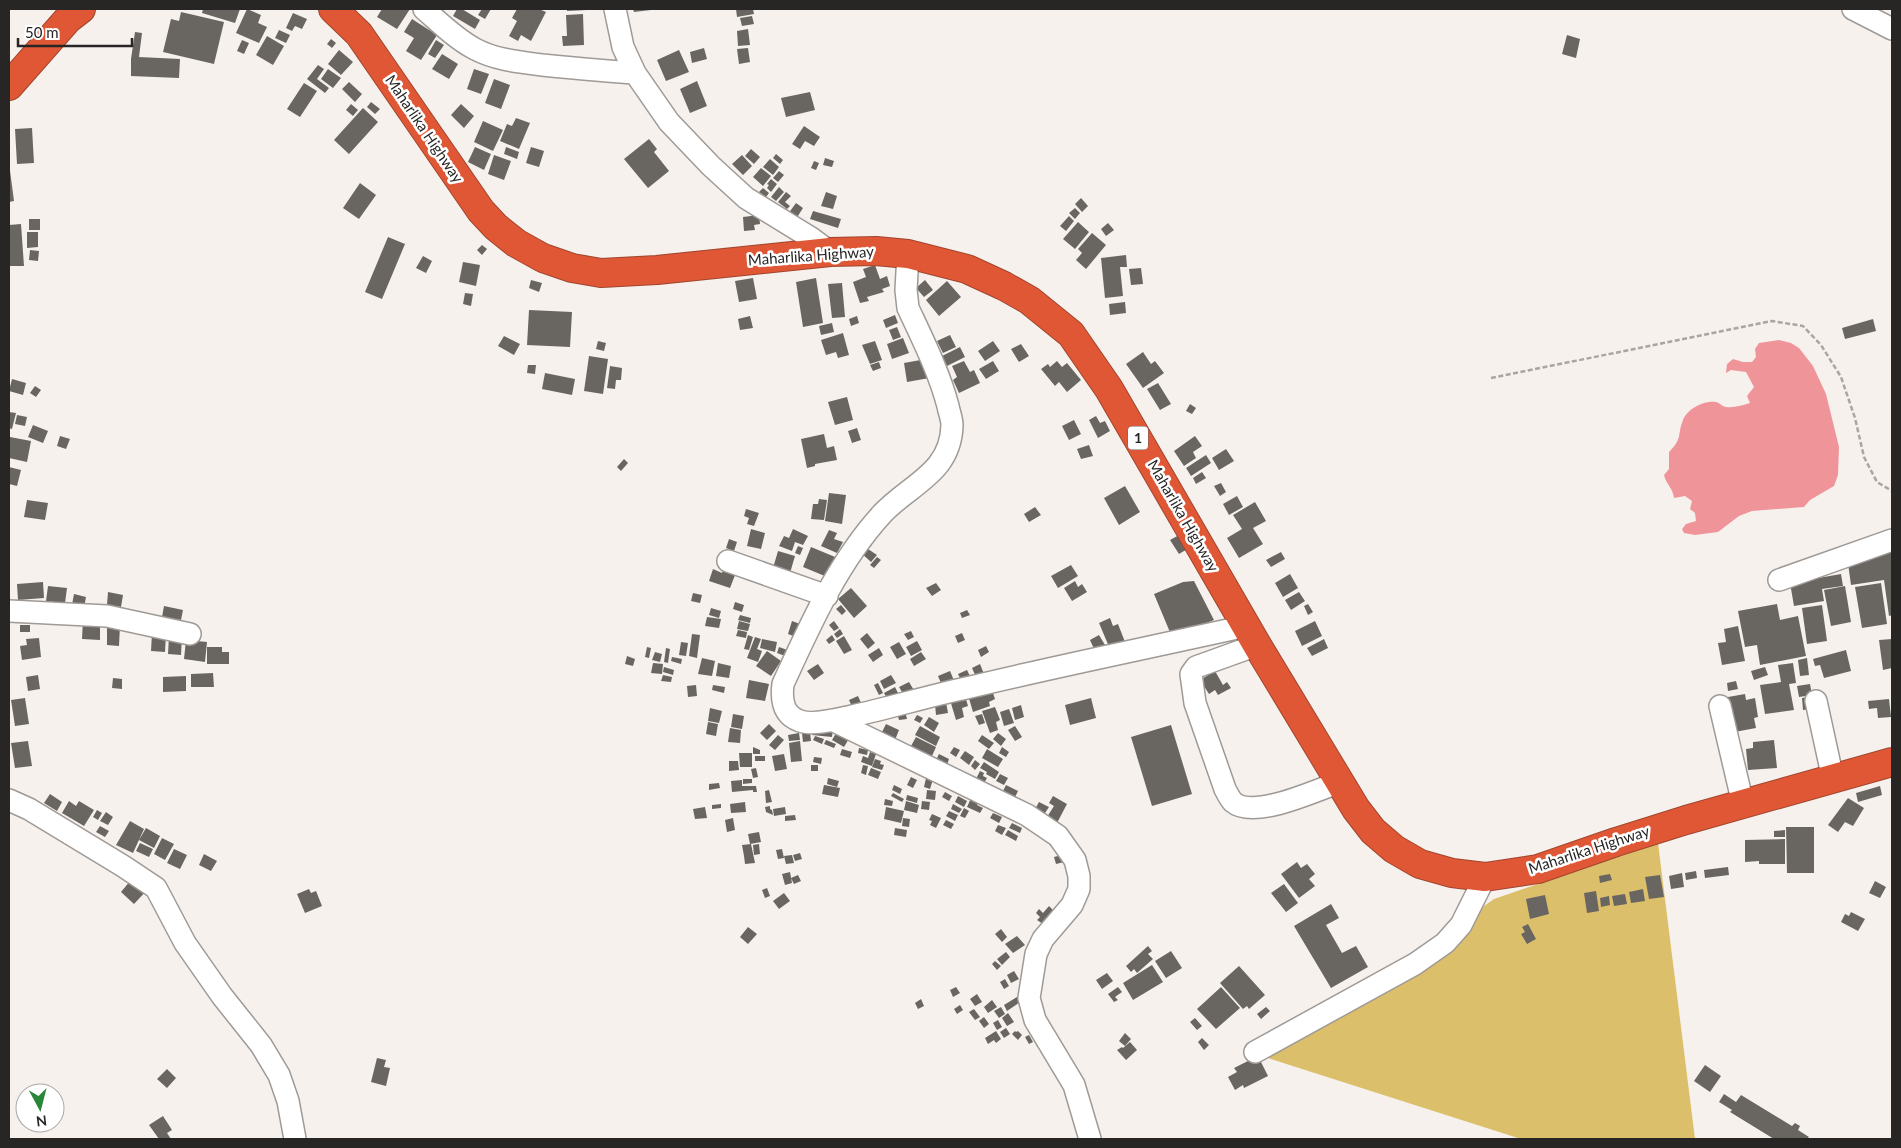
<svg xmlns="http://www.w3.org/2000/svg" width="1901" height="1148" font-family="Lato,sans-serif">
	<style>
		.forest { fill: #dcbf6b }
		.water { fill: #ef9599 }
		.building { fill: #696662 }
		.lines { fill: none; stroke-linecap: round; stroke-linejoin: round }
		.minor-casing { stroke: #9f9a96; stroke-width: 24 }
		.highway-casing { stroke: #a0462f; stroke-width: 30 }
		.path { stroke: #a9a5a3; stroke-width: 2.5; stroke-dasharray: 5 2.5; stroke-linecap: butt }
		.minor { stroke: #fff; stroke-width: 21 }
		.highway { stroke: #e05735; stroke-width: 28 }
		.labels { text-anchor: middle; stroke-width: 5; stroke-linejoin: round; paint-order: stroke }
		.shield { fill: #fff; stroke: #686766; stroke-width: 1 }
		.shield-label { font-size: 14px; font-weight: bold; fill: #282625 }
		.street-label { font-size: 15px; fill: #282625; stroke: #fff }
	</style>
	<rect width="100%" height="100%" fill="#f7f1ee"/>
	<!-- forest -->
	<path class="forest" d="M1658 843 1695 1139H1521L1268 1058 1494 899Z"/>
	<!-- water -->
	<path class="water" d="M1779 340 1791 343 1799 348 1813 366 1826 394 1839 447 1838 475 1834 486 1810 500 1804 507 1752 511 1739 516 1718 532 1695 535 1684 533 1682 529 1686 524 1696 521 1695 513 1690 509 1692 501 1685 496 1674 498C1673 488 1666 484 1664 475L1669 469V452C1683 438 1677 435 1683 420 1687 409 1704 400 1716 402 1720 403 1723 407 1726 407 1734 408 1743 405 1750 403L1747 396 1754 387 1746 372 1731 370 1726 373 1727 364 1733 359 1743 362H1752L1756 357 1755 349 1759 343Z"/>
	<!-- building -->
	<path class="building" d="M203 9H240L235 23 202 13Z
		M247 9 261 15 258 23 267 27 259 43 236 33Z
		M382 9H410L397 29 377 17Z
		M457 9H462L480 20 475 29 453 16Z
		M482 9H491L485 19 478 15Z
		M517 9H539L546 12 531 41 521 35 518 41 509 36 517 21 512 18Z
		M567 9H587V10L567 11Z
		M633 9H651V10L634 12Z
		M736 9H753L754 14 737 17Z
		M181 12 224 22 214 64 163 52 171 19 179 21Z
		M293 13 307 19 302 29 295 26 292 31 286 28Z
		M583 14 584 45 563 46 562 36H567L566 15Z
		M752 16 754 24 742 26 740 18Z
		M412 19 437 35 421 60 406 51 414 38 404 32Z
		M748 29 750 45 738 46 737 31Z
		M279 30 290 35 286 43 275 38Z
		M135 32 142 33 139 57 180 59 179 78 131 76V59Z
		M1567 35 1580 39 1576 58 1562 54Z
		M267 36 284 46 273 65 256 55Z
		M331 39 336 43 332 48 327 44Z
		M242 40 249 43 244 54 237 51Z
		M436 40 444 45 435 58 428 54Z
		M704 48 707 59 692 63 690 52Z
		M748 48 750 62 739 64 737 49Z
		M339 50 353 62 341 75 328 64Z
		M679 50 689 72 666 81 657 60Z
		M442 54 458 64 449 79 432 69Z
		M318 65 324 69 317 79 329 88 325 93 307 79Z
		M328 69 341 78 333 88 321 79Z
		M474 69 489 74 481 94 467 89Z
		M494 79 510 85 501 109 485 103Z
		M697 81 707 106 690 113 680 89Z
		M349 82 362 94 355 102 342 89Z
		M304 83 317 91 300 117 287 109Z
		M810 92 815 110 786 117 781 98Z
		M371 102 380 109 375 114 367 107Z
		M351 104 358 110 353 116 346 110Z
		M461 104 474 116 464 128 451 115Z
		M363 108 378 122 349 154 334 140Z
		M516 118 530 123 519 149 500 141 507 124 512 126Z
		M483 121 503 130 493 151 474 142Z
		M804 126 820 137 814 146 805 141 800 149 792 144Z
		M32 128 34 163 17 164 15 129Z
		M649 139 657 149 654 152 669 171 648 188 624 159Z
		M475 147 491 154 484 170 468 162Z
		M506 147 519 152 517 159 504 154Z
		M531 147 544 151 539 167 526 163Z
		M751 149 760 157 754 164 745 156Z
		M776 154 783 160 780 164 773 158Z
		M494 155 511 161 504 180 488 174Z
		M742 155 752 166 743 175 732 164Z
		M825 158 834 161 832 167 823 165Z
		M770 159 779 167 773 175 763 167Z
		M814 161 819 163 816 170 811 168Z
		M9 163 14 201 9 202Z
		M761 168 771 176 763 186 753 177Z
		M779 171 784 175 778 182 773 178Z
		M771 179 777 184 771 192 767 188 769 185 767 184Z
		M360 183 376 195 359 219 343 208Z
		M779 187 784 192 776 201 771 197Z
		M763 188 769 193 766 197 759 192Z
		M786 192 791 196 785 202 790 206 787 209 778 202Z
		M826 192 837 196 833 209 821 206Z
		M1081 198 1088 206 1082 212 1075 204Z
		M796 203 803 208 796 219 788 214Z
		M1075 208 1080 213 1075 219 1069 213Z
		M813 211 841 219 838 228 810 219Z
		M759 215 760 224 754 225 755 230 744 231 743 217Z
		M1069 216 1074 221 1066 231 1060 226Z
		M29 219H40V230H29Z
		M1078 222 1089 232 1075 249 1063 239Z
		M1108 223 1114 230 1106 236 1101 229Z
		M21 224 24 266H9V225Z
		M27 232H38V247L27 248Z
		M1092 233 1106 245 1086 269 1076 260 1082 253 1078 249Z
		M388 237 405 244 382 299 365 292Z
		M482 245 487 249 482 255 477 250Z
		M30 250 39 251 38 261 29 260Z
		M1126 255 1127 267H1120L1123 296 1105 298 1101 258Z
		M423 256 432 261 426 273 416 268Z
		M463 262 480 265 476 286 459 282Z
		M875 265 880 279 887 276 890 286 882 289 884 292 867 297 869 301 860 303 853 282 866 277 863 269Z
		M1141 268 1143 284 1131 285 1129 269Z
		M753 278 757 299 739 302 735 281Z
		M816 278 823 323 803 327 796 282Z
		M531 280 542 283 539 292 529 288Z
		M925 280 933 290 924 297 916 288Z
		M947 281 961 297 939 316 926 300Z
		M842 283 845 317 832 318 828 284Z
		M465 293 473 294 471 306 463 304Z
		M1125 302 1126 313 1110 315 1109 304Z
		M529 310 572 312 570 347 527 345Z
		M895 315 898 323 886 328 883 320Z
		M750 316 753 328 740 330 738 319Z
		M857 316 859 323 851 326 849 319Z
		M1873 319 1876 331 1845 339 1842 328Z
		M832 323 834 332 821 335 819 326Z
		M897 327 901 337 893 340 889 330Z
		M843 333 849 355 838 358 836 352 826 355 821 340Z
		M950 335 956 347 943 353 937 341Z
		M504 336 520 344 514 355 498 346Z
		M903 338 909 353 892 359 887 344Z
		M598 341 606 343 604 351 596 349Z
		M875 341 882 360 870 364 862 345Z
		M993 341 1000 351 985 361 978 351Z
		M1021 344 1029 356 1019 362 1011 349Z
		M960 347 965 357 947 366 942 356Z
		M1143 352 1151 364 1155 361 1164 373 1143 388 1126 364Z
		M589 356 608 359 603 394 584 391Z
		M926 359 935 377 907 382 904 363Z
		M964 361 970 372 974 370 980 383 959 393 953 380 957 377 952 366Z
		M993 361 999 371 986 379 979 369Z
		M1057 361 1062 367 1067 363 1081 380 1067 392 1059 382 1055 386 1041 369 1048 364 1050 367Z
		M879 362 881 368 873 371 870 365Z
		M528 365H536L535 374 527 373Z
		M610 366 622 368 621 380H616L615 389 607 388Z
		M545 373 575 379 572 395 542 389Z
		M12 379 26 383 23 395 9 391Z
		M1158 383 1171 404 1160 410 1147 389Z
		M35 386 41 390 36 397 30 393Z
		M847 397 853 420 835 425 828 402Z
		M1190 404 1196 408 1192 414 1186 411Z
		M9 412 16 413 12 429 9 428Z
		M17 415 27 417 25 426 15 424Z
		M1096 416 1100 423 1105 421 1110 431 1098 438 1089 420Z
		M1074 420 1081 434 1069 440 1062 426Z
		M33 425 48 431 43 443 28 437Z
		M857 428 861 440 852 443 848 431Z
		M824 434 827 448 834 446 837 460 815 464V466L807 468 801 439Z
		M60 436 70 439 66 449 57 446Z
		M1195 436 1202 446 1193 452 1196 458 1184 466 1174 451Z
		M10 437 31 441 27 462 9 458Z
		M1089 445 1093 456 1081 459 1077 449Z
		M1226 449 1234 461 1219 470 1212 458Z
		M1206 455 1211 463 1191 476 1186 468Z
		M624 459 628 463 621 471 617 467Z
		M9 467 21 470 17 486 9 484Z
		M1202 472 1206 478 1196 484 1193 478Z
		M1221 483 1226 492 1220 496 1214 486Z
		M1125 486 1140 512 1119 525 1104 498Z
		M829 493 846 495 842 524 825 521Z
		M1237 496 1243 507 1229 515 1223 504Z
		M819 499 827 500 824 520 811 519 813 504H818Z
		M27 500 48 503 45 520 24 517Z
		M1255 502 1266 521 1253 528 1263 544 1239 558 1227 538 1242 529 1233 515Z
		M1035 507 1041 515 1029 522 1024 514Z
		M746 509 759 513 754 526 747 524 749 518 744 516Z
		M751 529 765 533 761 549 747 546Z
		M793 529 808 536 803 545 795 542 792 551 779 546 784 536 789 538Z
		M829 530 837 533 834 539 843 542 837 553 821 546Z
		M1181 534 1189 548 1179 554 1170 540Z
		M729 539 737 542 734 551 726 548Z
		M867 541 872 545 868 549 877 555 871 562 859 551Z
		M798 546 803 548 800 555 795 553Z
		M811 547 840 559 832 579 803 567Z
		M1892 550V615L1889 616 1884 580 1851 585 1847 556Z
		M778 551 795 556 790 573 773 568Z
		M1281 552 1285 559 1271 567 1266 560Z
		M877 557 881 560 874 568 870 565Z
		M1071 565 1078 576 1058 588 1051 576Z
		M725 566 737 570 730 588 709 581 713 569 722 573Z
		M1290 574 1298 588 1283 597 1275 583Z
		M1841 574 1843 586 1822 589 1824 601 1794 606 1790 583Z
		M1075 581 1078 587 1082 584 1087 592 1072 601 1064 588Z
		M1194 581 1214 620 1172 637 1154 594 1183 582Z
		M43 582 44 598 18 600 17 584Z
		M936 583 941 590 932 596 926 588Z
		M1881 583 1887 624 1862 628 1855 587Z
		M48 586 67 588 65 603 46 601Z
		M1845 586 1851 622 1831 626 1824 590Z
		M851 588 867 606 854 618 838 599Z
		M108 592 123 595 121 607 107 605Z
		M1299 592 1305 601 1291 610 1285 600Z
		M693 593 702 595 700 603 691 601Z
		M74 594 86 597 83 613 71 610Z
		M735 602 744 605 742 612 733 609Z
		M1308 604 1313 612 1308 615 1304 606Z
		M1777 604 1780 620 1798 616 1806 656 1760 665 1757 645 1745 647 1738 611Z
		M841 605 846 611 842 615 836 609Z
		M1822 605 1827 641 1807 644 1802 608Z
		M164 606 183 610 181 620 162 617Z
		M711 608 721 611 719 618 709 615Z
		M967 610 970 615 962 618 960 613Z
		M740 615 751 618 750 623 738 620Z
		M707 617 721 619 719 628 705 626Z
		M1110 618 1113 626 1118 624 1125 642 1110 649 1099 623Z
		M83 619 100 620V640L82 639Z
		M739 621 750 624 748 631 737 629Z
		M792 621 800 624 796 637 788 634Z
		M834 621 839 628 834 631 829 625Z
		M1315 621 1322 636 1302 646 1295 631Z
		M107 624 120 625 119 646 107 645Z
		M20 625H30V632H20Z
		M1738 626 1745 661 1722 665 1718 643 1726 642 1724 629Z
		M840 629 843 634 837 638 834 634Z
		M738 630 747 632 746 638 736 636Z
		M911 631 914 637 908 640 904 634Z
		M152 633 166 634 165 652 151 651Z
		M867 633 875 643 868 649 860 639Z
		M962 633 965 640 958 643 955 636Z
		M692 634 700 635 697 658 689 656Z
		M748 635 753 637 749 650 744 649Z
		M832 635 835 640 829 644 826 640Z
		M1099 635 1105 645 1095 651 1090 640Z
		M169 636 182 637 181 655 168 654Z
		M844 636 852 650 844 654 836 641Z
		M755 637 761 639 757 649 762 651 758 662 747 658Z
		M39 638 41 657 22 660 20 646 27 645 26 639Z
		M762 639 777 642 775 652 760 648Z
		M1324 639 1328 648 1312 656 1307 648Z
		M1892 639V668L1883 670 1879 640Z
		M186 640 207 642 205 662 184 659Z
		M917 641 922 650 911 656 906 647Z
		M681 642 688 643 686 656 679 655Z
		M899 642 906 654 897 659 890 647Z
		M986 646 989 652 981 657 978 650Z
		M207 647H222V652H229V664H207Z
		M647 647 651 648 649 658 645 657Z
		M779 647 790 651 788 657 777 653Z
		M666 648 670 649 668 663 664 662Z
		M879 648 883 655 873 662 868 655Z
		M1846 650 1851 671 1824 678 1820 665 1815 666 1813 659Z
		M767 651 781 661 771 676 756 666Z
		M655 652 662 654 660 662 652 660Z
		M921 652 926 659 914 666 910 659Z
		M627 656 635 659 633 666 625 664Z
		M672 657 682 659 681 664 671 661Z
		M702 658 715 661 712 676 698 674Z
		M1807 658 1809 675 1800 676 1798 660Z
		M653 663 663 664 662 674 651 673Z
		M718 663 731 666 729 678 716 676Z
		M1793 663 1796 683 1789 684 1794 710 1765 714 1760 685 1781 682 1778 665Z
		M818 664 824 673 814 680 807 671Z
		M980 664 984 674 976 677 972 668Z
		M664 667 674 670 673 675 663 672Z
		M1765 667 1768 675 1754 680 1751 671Z
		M967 670 970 676 961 680 958 674Z
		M950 671 955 683 943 688 938 676Z
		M1215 671 1223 685 1227 682 1231 688 1218 695 1215 690 1209 694 1200 680Z
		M213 673 214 687H191V674Z
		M38 675 40 689 28 691 26 677Z
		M663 675 672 677 671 682 661 681Z
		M891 675 896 683 884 689 880 681Z
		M186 676V691L163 692V677Z
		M113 678 122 679V689L112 688Z
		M749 680 769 684 765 701 746 698Z
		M1736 681 1738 689 1728 691 1727 683Z
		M909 682 915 692 905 697 899 687Z
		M878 683 883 693 879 695 874 685Z
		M1810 684 1812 695 1799 697 1797 686Z
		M696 685 697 696 688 697 687 686Z
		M713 685 725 687 724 693 712 690Z
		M895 687 900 697 889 702 884 693Z
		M991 687 995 699 989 702 990 706 973 712 968 695Z
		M1745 694 1746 700 1755 698 1758 717 1754 718 1756 728 1729 733 1728 697Z
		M858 696 862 705 853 709 849 700Z
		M965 696 968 706 962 708 964 717 956 720 950 700Z
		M1809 697 1811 709 1803 710 1802 698Z
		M25 698 29 724 15 726 11 700Z
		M1091 698 1096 718 1070 725 1065 705Z
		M1889 699 1891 717 1878 718 1877 708 1869 709 1868 701Z
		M946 702 948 713 936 715 935 704Z
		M1021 705 1024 717 1015 720 1012 708Z
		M995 707 1000 720 996 722 998 730 990 733 982 711Z
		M710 708 722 711 719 723 708 721Z
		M1009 709 1014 723 1004 726 1000 712Z
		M905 711 907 719 899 720 897 713Z
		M733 714 744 716 742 729 731 727Z
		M982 714 985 723 979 725 975 716Z
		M917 715 923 718 920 723 914 720Z
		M929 717 939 723 934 732 924 725Z
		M708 722 718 724 716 736 706 734Z
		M769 724 776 731 767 740 760 733Z
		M886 724 899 730 895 740 881 734Z
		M1171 725 1192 794 1152 806 1131 737Z
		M813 726 833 728 832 737 812 735Z
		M920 726 940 737 936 746 915 735Z
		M1015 726 1022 737 1015 741 1008 730Z
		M730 728 741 730 740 743 728 742Z
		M838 730 850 737 844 747 832 740Z
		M810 732 811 741 803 742 802 733Z
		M799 733 800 740 789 741 788 735Z
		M998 733 1006 739 1001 746 993 739Z
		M778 735 784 740 775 750 769 745Z
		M982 735 994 743 989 749 978 741Z
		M815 736 824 739 822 744 813 740Z
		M916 737 936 747 932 756 911 746Z
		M826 740 836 744 834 748 824 744Z
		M1774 740 1777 768 1748 770 1746 749 1753 748V742Z
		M28 741 32 766 15 768 11 743Z
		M800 741 802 761 791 762 789 743Z
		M753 747 760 750V754H753Z
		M954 747 960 750 956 757 950 753Z
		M1002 747 1009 752 1006 757 999 753Z
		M859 748 868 750 867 755 858 753Z
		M842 749 852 752 850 758 840 755Z
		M987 749 1003 759 998 767 982 758Z
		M965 751 974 757 969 765 960 758Z
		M870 752 876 754 872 766 861 762 863 756 868 758Z
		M739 753H752V767H740Z
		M784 754 787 769 775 771 772 756Z
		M939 754 949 759 947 765 936 760Z
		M755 756H765V761H755Z
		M814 757 822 758 821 764 813 762Z
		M875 759 881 761 880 764 884 765 882 770 872 767Z
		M975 760 980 764 975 770 971 766Z
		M729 761H738L739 770 729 771Z
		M984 762 999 772 995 779 986 774 987 772 980 768Z
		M811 765H818V771H811Z
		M863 765 868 766 866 775 861 773Z
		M756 768 758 777 753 778 751 769Z
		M871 768 881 772 878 779 868 775Z
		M980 771 984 773 983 776 987 778 984 783 976 779Z
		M927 774 934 776 930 789 924 787Z
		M1000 774 1008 778 1004 785 996 781Z
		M911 777 917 780 913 788 907 785Z
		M828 778 839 781 837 787 827 784Z
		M743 779H752V783L743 784Z
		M742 780V786H756L757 792H753V790L732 792 731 781Z
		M719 783 720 788 709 790V784Z
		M824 785 840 788 838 797 822 794Z
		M894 785 902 789 900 794 892 790Z
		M1006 785 1018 791 1013 801 1001 795Z
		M1880 786 1882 795 1858 802 1856 793Z
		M769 790 772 802 766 803 765 791Z
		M927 790 936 791 935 800 926 799Z
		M945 792 952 796 949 801 942 797Z
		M893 793 904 799 902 802 891 796Z
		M50 794 62 802 57 811 44 803Z
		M907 795 918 798 917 803 906 800Z
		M958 796 967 801 964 807 955 802Z
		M972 796 980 800 977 805 983 808 980 813 967 807Z
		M1053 796 1067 804 1057 823 1047 817 1054 806 1049 803Z
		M1848 798 1864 808 1853 826 1845 822 1838 832 1828 825Z
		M885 799 893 801 892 806 884 805Z
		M69 801 76 806 79 801 94 810 84 826 62 813Z
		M906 801 919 805 917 813 904 810Z
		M922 801 930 802 929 810 921 809Z
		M745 802 746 812 731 813 730 804Z
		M1039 802 1049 807 1043 816 1034 811Z
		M721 804V808L712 809V805Z
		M953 804 962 809 959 813 951 809Z
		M770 806V809L772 810 773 815 766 812 765 807Z
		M705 807 707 818 695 819 693 809Z
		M785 807 786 814 774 816 773 809Z
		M886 807 904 811 901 823 884 819Z
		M964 808 969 811 965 818 960 816Z
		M97 810 102 813 98 820 93 817Z
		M949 811 958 815 955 821 946 816Z
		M106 812 113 817 108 825 100 821Z
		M993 813 1002 817 999 823 990 818Z
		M932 814 941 818 936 828 930 825 932 821 929 820Z
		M795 815 796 820 785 821V816Z
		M733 818 735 830 727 832 725 820Z
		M903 818 910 819 909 827 902 826Z
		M946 820 954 824 951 829 943 825Z
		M130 821 144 829 133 853 116 845Z
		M1012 823 1022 828 1020 833 1009 828Z
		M998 825 1006 828 1002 835 995 831Z
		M100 826 109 831 105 837 96 832Z
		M1786 827H1814V873H1787Z
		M146 828 160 836 154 848 139 840Z
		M895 828 907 830 906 837 894 835Z
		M1008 830 1018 836 1016 841 1005 835Z
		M1785 830V837H1774V831Z
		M759 832 761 842 750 844 748 834Z
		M162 838 174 844 165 860 154 854Z
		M1785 839V864H1759V861L1745 862V840Z
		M140 843 153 849 149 857 136 851Z
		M751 844 755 863 745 864 744 856H749H744L742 845Z
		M759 844 760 854 754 855 753 845Z
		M174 849 187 855 180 869 167 863Z
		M782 849 784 858 778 859 776 850Z
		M800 853 802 859 795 861 793 855Z
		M204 854 217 861 211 871 199 865Z
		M792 855 794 863 786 864 784 856Z
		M1062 855 1064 862 1056 864 1054 857Z
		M1297 862 1301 868 1307 864 1315 874 1309 879 1315 886 1299 898 1281 874Z
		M1728 867 1729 875 1705 878 1704 870Z
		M1696 871 1697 878 1686 880 1685 873Z
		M790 872 792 883 785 885 782 874Z
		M1682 873 1684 887 1671 889 1669 876Z
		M1610 874 1612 880 1600 883 1599 876Z
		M135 875 149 888 134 904 121 892Z
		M798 875 801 881 794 884 791 878Z
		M1660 875 1664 897 1649 899 1645 877Z
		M1875 881 1886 887 1880 898 1869 893Z
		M1284 884 1298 903 1286 912 1271 893Z
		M767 888 770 896 765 898 762 890Z
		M309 889 311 893 316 891 322 906 305 913 297 894Z
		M1643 889 1645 901 1631 903 1629 892Z
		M1596 891 1599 911 1587 913 1584 893Z
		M784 893 790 901 779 909 773 901Z
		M1625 894 1627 904 1614 906 1612 896Z
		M1545 895 1549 914 1530 919 1526 899Z
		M1609 896 1610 905 1601 907 1600 898Z
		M1331 904 1339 918 1326 925 1342 953 1356 946 1368 967 1331 988 1294 926Z
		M1049 906 1054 911 1043 924 1037 920 1040 917 1036 913 1039 909 1043 913Z
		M1851 912 1865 919 1858 931 1841 922 1845 914 1849 916Z
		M1528 924 1536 939 1527 944 1521 934 1525 932 1522 927Z
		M748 927 757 934 748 944 740 937Z
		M1001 929 1007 937 1002 942 995 934Z
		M1017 936 1025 945 1013 953 1005 944Z
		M1148 946 1152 951 1148 954 1153 959 1137 973 1134 969 1131 972 1126 966Z
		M1171 951 1182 968 1166 978 1155 961Z
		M1006 952 1010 957 1002 965 997 959Z
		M995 961 1001 966 997 970 992 964Z
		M1152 965 1163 982 1133 1000 1123 983Z
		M1239 966 1265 995 1249 1009 1247 1006 1243 1009 1220 983Z
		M1014 971 1019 979 1011 983 1007 975Z
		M1107 973 1113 981 1102 989 1096 980Z
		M1005 979 1009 986 1004 989 1000 982Z
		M956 987 960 993 953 997 950 990Z
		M1118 987 1122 992 1115 997 1118 1000 1114 1002 1108 994Z
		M1221 987 1240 1008 1216 1029 1197 1009Z
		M977 994 982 1002 975 1006 970 999Z
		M1017 997 1020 1002 1007 1011 1004 1005Z
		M921 999 924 1006 918 1009 915 1003Z
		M992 1000 997 1007 988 1013 984 1007Z
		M960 1005 963 1010 957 1014 954 1009Z
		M1001 1007 1005 1014 999 1018 994 1011Z
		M1266 1007 1270 1011 1261 1019 1257 1014Z
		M974 1009 980 1017 975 1020 969 1012Z
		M1008 1013 1014 1022 1007 1026 1002 1018Z
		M984 1017 989 1024 984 1028 979 1021Z
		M1195 1018 1202 1026 1197 1030 1190 1022Z
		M998 1020 1002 1027 997 1030 993 1023Z
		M1006 1028 1010 1034 1004 1038 1000 1032Z
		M996 1031 1001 1039 996 1043 994 1040 988 1044 985 1038Z
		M1015 1031 1016 1032 1018 1031 1022 1035 1018 1040 1012 1034Z
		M1125 1033 1131 1039 1125 1046 1119 1041Z
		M1029 1035 1033 1042 1029 1044 1025 1037Z
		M1202 1038 1209 1045 1204 1050 1198 1042Z
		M1130 1042 1137 1050 1126 1060 1117 1050 1122 1047 1123 1048Z
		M1258 1056 1268 1076 1244 1088 1243 1085 1235 1090 1228 1077 1237 1072 1234 1068Z
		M377 1058 386 1060 384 1067 390 1068 386 1086 371 1082Z
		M1705 1065 1721 1076 1710 1092 1694 1081Z
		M167 1069 176 1078 167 1088 157 1079Z
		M1724 1094 1736 1102 1741 1095 1792 1126 1795 1123 1800 1126 1798 1130 1809 1137 1807 1139H1774L1730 1112 1732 1110 1719 1102Z
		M163 1116 172 1130 167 1133 171 1139H159L149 1125Z"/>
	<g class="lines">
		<!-- minor casing -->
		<g class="minor-casing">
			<path id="minor" d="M424 9C440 23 456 39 475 49 496 60 519 62 542 65 573 68 604 71 635 73
				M615 9 623 47 635 73 669 122 711 166 746 198 811 238 830 252
				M1853 9 1892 29
				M908 254 906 290 908 308C923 340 939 372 948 406 949 412 952 419 952 425 951 473 910 484 882 514 838 562 810 625 783 684 781 700 783 715 800 721 814 726 838 719 852 716 889 708 925 697 962 689 1057 666 1152 647 1246 626
				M728 561 827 596
				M1779 580 1892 540
				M9 611 107 616 190 634
				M1257 645 1196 667 1191 674 1195 703 1225 789C1227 793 1230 799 1233 802 1254 820 1316 790 1340 782
				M1816 701 1833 779
				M1720 706 1743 804
				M832 720 1027 815 1058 836 1075 860 1079 876V889L1072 905 1043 939 1036 954 1029 998 1035 1020 1074 1085 1090 1139
				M9 800 29 809 123 866 156 888 185 943 222 996 261 1045 279 1075 288 1101 295 1139
				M1255 1052 1415 964 1445 943 1461 925 1485 877"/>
		</g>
		<!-- highway casing -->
		<g class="highway-casing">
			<path id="highway" d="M333 9 359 34 481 211 496 227 516 243 543 258 572 268 601 273 657 270 830 252 876 251 908 254 967 269 1004 286 1029 300 1071 334 1109 389 1257 645 1356 809 1373 831 1394 849 1420 864 1452 873 1485 877 1538 869 1616 842 1686 820 1892 762
				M9 86 68 19 81 9"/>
		</g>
		<!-- path -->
		<path class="path" d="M1491 378 1772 321 1803 326 1821 345 1841 377 1855 418 1864 457 1877 482 1892 491"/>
		<!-- minor -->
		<use href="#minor" class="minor"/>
		<!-- highway -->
		<use href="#highway" class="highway"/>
	</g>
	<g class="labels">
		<!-- shield labels -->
		<rect class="shield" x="1128" y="426.5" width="20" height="23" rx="4"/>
		<g class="shield-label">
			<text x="1138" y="443">1</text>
		</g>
		<!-- street labels -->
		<g class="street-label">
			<text transform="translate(424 129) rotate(56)" y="5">Maharlika Highway</text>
			<text transform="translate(811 256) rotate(-4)" y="5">Maharlika Highway</text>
			<text transform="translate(1183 516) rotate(60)" y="5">Maharlika Highway</text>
			<text transform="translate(1589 850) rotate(-18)" y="5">Maharlika Highway</text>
		</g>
	</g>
	<!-- border -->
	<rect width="1901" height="1148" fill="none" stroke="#282625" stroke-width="20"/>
	<!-- north arrow -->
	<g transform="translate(40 1108) rotate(173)"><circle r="24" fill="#ffffff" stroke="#a9a8a8"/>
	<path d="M0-4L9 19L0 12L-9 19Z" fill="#288638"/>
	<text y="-8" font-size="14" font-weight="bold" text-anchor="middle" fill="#282625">N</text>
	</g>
	<!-- scale -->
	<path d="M18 38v8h114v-8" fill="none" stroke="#282625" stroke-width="2.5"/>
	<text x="25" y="38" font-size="15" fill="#282625" stroke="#ffffff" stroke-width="4" paint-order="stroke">50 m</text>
</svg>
